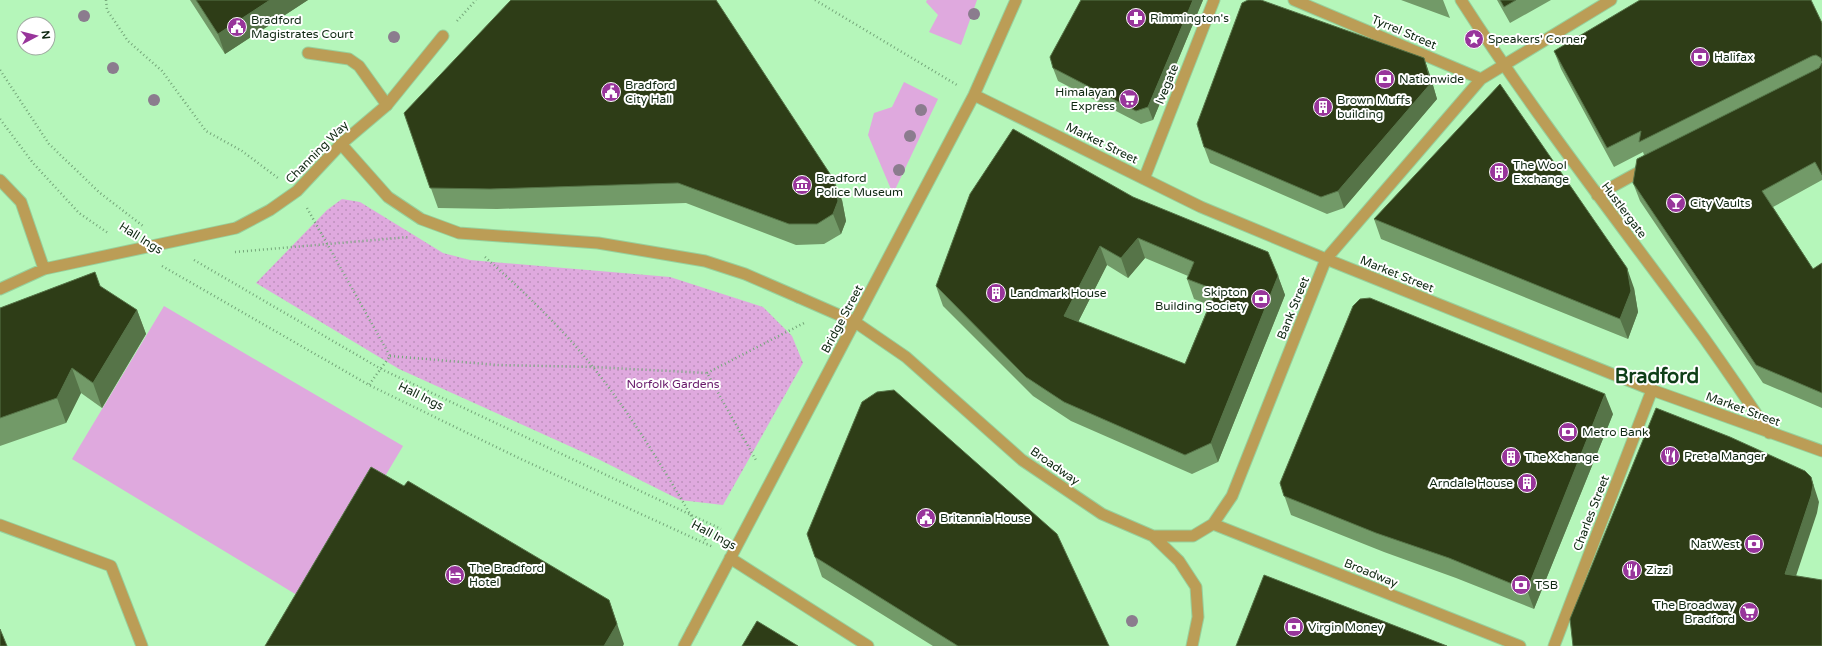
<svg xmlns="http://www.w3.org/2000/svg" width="1822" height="646" font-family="'Varela Round',sans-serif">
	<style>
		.park { fill: #dfa9de }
		.garden { fill: url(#garden-dots) }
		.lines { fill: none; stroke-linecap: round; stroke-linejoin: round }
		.service-casing { stroke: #97d19c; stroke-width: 13 }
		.pedestrian-casing { stroke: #97d19c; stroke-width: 13 }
		.minor-casing { stroke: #97d19c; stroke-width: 13 }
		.path { stroke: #74a679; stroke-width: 2.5; stroke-dasharray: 1 3; stroke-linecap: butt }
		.service { stroke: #bb9d56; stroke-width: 11 }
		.pedestrian { stroke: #bb9d56; stroke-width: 11 }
		.minor { stroke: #bb9d56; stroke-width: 11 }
		.tree { fill: #8b7c8e }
		.wall { fill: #729a68; fill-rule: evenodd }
		.shaded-wall { fill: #567448 }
		.building { fill: #2e3d17; stroke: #567448; fill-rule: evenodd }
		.labels { text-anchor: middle; stroke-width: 4; stroke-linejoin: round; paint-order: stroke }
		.poi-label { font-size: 12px; fill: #0f2812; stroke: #fff; text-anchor: start }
		.street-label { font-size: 12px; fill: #0f2812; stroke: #fff }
		.park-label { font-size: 12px; fill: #68196a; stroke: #fff }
		.town-label { font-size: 20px; font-weight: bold; fill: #0e3e17; stroke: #fff }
	</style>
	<defs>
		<pattern id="garden-dots" width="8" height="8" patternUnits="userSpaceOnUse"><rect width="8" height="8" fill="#dfa9de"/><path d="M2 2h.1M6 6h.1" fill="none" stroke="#be91bd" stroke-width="1.8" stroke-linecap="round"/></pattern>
	</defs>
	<rect width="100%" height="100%" fill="#b5f6ba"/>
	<!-- park -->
	<path class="park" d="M927 0H977L961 45 929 32 938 15 926 2Z
		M904 82 938 99 893 194 868 135 874 113 892 107Z
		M164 306 403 446 310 603 72 459Z"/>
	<!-- garden -->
	<path class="garden" d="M342 199 360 202 443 253 470 260 670 277 763 307 792 336 803 363 723 505 680 500 598 459 399 369 256 283 327 210Z"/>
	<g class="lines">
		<!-- service casing -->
		<g class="service-casing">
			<path id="service" d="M308 53 349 59 359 66 387 105
				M0 525 111 566 142 646
				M684 646 692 631"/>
		</g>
		<!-- pedestrian casing -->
		<g class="pedestrian-casing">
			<path id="pedestrian" d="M1294 0 1481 79 1611 0
				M1461 0C1536 117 1622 226 1704 338 1726 369 1748 401 1769 433
				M974 95 1201 207 1326 259 1652 390 1822 451
				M1144 179 1214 0
				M1597 195 1648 167
				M798 297 855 322 906 357 1022 460 1102 514 1153 536 1179 561 1196 587 1198 617 1192 646
				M1213 524 1520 646
				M1153 536H1193L1213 524 1232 496 1326 259 1481 79
				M730 558 868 646
				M692 631 974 95 1016 0
				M1554 646 1652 390"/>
		</g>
		<!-- minor casing -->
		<g class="minor-casing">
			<path id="minor" d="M341 144 388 197 421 219 459 233 598 243 705 261 745 274 798 297
				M0 180 21 202 44 269
				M0 289 44 269 236 228 270 210 297 191 341 144 387 105 443 36"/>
		</g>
		<!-- path -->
		<path class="path" d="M106 0 107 10 128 41 162 71 206 131 242 151 278 178
			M815 0 957 85
			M457 21 476 0
			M0 70 49 144 100 193 143 226
			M0 119 33 163 79 213 108 233
			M307 208 390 356 369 385
			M235 252 409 237
			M485 257C523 291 561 327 593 367 637 422 672 483 707 543
			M194 260 381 369 721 529
			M162 266 369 385 523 460 713 547
			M390 356 498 365 593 367 707 373 757 462
			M707 373 804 323"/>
		<!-- service -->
		<use href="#service" class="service"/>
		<!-- pedestrian -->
		<use href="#pedestrian" class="pedestrian"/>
		<!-- minor -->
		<use href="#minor" class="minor"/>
	</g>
	<!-- trees -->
	<g class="tree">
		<circle cx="974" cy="14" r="6"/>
		<circle cx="84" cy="16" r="6"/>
		<circle cx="394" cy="37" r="6"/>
		<circle cx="113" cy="68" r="6"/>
		<circle cx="154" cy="100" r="6"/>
		<circle cx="921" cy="110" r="6"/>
		<circle cx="910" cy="136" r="6"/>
		<circle cx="899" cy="170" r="6"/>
		<circle cx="1132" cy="621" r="6"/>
	</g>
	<!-- wall -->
	<path class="wall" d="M190 0H308L225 54Z
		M1203 0 1153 120 1141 124 1058 81 1053 68Z
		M1401 0H1443L1450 18Z
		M1497 0H1551L1510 23Z
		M1822 23V180L1773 207 1813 269 1822 263V408L1763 383 1640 201 1633 183 1644 155 1643 152 1614 167 1561 69 1554 51Z
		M1430 75 1437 99 1344 208 1327 214 1210 163 1204 147Z
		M404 113 842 200 846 221 841 234 824 244 796 245 686 203 497 209 438 208Z
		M1133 197 1278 276 1285 295 1218 462 1192 474 1071 421 1033 396 943 306 936 286ZM1145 258 1188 276 1187 279 1194 299 1209 305 1185 364 1078 322 1107 265 1128 278Z
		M1374 219 1634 288 1638 312 1628 339 1381 239Z
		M95 272 100 287 137 310 146 334 102 408 81 393 66 423 0 446V308Z
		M1613 414 1534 609 1456 578 1384 552 1291 515 1280 483Z
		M815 557 1109 646H933L822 577Z"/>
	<!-- shaded-wall -->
	<path class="shaded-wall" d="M270 0H308L225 54 218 34Z
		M1193 0H1203L1153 120 1148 107Z
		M1424 58 1430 75 1437 99 1344 208 1338 191Z
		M834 180 842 200 846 221 841 234 833 214Z
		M1138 238 1145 258 1128 278 1121 258Z
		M1100 246 1107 265 1071 336 1064 316Z
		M1627 268 1634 288 1638 312 1628 339 1620 319Z
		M1278 276 1285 295 1218 462 1211 443Z
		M137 310 146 334 102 408 93 383Z
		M72 368 81 393 66 423 57 398Z
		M1605 394 1613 414 1534 609 1527 590Z
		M1811 477 1819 502 1817 513 1791 591 1785 574Z
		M609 600 624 644 623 646H604Z"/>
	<!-- building -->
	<path class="building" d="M196 0H270L218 34Z
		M511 0H716L834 180 838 201 833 214 817 224H789L678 183 490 189 430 188 404 113Z
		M1081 0H1193L1148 107 1136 111 1053 68 1050 57Z
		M1248 0H1261L1424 58 1431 83 1338 191 1321 197 1204 147 1197 124 1242 3Z
		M1500 0H1516L1504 7Z
		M1640 0H1811L1822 23V61L1821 58 1816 55 1812 56 1639 142 1641 131 1607 148 1554 51Z
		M1822 63V175L1815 162 1762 191 1813 269 1822 263V393L1756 365 1633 183 1637 159 1819 68Z
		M1500 84 1627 268 1631 291 1620 319 1374 219Z
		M1013 129 1133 197 1268 252 1278 276 1211 443 1185 455 1064 402 1026 377 936 286 970 194ZM1138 238 1194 262 1187 279 1216 290 1185 364 1064 316 1100 246 1121 258Z
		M95 272 100 286 137 310 93 383 72 368 57 398 0 418V308Z
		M1370 298 1605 394 1527 590 1449 558 1376 533 1284 496 1280 483 1353 306 1360 299Z
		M894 390 1057 534 1109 646H958L815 557 807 534 862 402 877 392Z
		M1656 408 1730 437 1805 471 1811 477 1813 485 1811 496 1785 574 1822 580V646H1573L1570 619Z
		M371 467 404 486 408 481 609 600 617 624 604 646H265Z
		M1264 575 1447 646H1236Z
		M757 621 798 646H742Z
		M0 629 7 646H0Z"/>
	<!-- icons -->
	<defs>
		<g id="pharmacy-disc" transform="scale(1)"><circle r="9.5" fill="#98359b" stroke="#fff"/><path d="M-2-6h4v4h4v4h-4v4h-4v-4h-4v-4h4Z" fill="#fff"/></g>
		<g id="civic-disc" transform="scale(1)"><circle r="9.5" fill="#98359b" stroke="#fff"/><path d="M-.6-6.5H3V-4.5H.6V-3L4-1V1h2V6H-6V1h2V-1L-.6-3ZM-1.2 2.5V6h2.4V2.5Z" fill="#fff"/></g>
		<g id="sight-disc" transform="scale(1)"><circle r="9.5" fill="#98359b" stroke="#fff"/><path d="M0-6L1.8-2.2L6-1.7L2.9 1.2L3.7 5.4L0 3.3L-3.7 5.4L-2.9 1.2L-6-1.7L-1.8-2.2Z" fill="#fff"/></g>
		<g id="bank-disc" transform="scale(1)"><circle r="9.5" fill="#98359b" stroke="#fff"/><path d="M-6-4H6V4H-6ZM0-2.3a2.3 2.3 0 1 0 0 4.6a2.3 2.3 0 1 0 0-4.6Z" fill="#fff"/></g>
		<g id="supermarket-disc" transform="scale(1)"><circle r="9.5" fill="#98359b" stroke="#fff"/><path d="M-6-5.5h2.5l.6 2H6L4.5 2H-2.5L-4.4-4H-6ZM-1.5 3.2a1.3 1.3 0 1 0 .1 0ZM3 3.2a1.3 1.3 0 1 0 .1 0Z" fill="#fff"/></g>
		<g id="building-disc" transform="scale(1)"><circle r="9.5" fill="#98359b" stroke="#fff"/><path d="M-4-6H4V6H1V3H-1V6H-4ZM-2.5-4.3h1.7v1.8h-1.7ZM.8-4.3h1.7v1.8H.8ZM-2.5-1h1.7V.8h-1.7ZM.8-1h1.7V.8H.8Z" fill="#fff"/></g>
		<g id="museum-disc" transform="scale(1)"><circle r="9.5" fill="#98359b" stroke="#fff"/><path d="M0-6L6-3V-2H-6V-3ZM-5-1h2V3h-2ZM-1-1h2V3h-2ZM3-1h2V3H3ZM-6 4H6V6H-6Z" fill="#fff"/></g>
		<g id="bar-disc" transform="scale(1)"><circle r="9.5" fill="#98359b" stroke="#fff"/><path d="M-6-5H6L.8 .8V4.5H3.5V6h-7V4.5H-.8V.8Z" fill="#fff"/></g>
		<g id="restaurant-disc" transform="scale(1)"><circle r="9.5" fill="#98359b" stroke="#fff"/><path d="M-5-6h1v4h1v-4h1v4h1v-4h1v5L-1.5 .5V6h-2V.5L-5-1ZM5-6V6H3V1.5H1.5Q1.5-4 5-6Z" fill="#fff"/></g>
		<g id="hotel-disc" transform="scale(1)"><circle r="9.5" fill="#98359b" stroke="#fff"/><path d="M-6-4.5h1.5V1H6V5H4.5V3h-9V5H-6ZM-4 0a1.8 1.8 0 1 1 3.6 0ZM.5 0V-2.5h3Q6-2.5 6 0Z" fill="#fff"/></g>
	</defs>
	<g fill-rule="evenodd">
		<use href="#pharmacy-disc" x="1136" y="18"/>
		<use href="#civic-disc" x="237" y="27"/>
		<use href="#sight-disc" x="1474" y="39"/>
		<use href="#bank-disc" x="1700" y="57"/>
		<use href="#bank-disc" x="1385" y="79"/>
		<use href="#civic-disc" x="611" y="92"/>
		<use href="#supermarket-disc" x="1129" y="99"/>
		<use href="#building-disc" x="1323" y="107"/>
		<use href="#building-disc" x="1499" y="172"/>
		<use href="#museum-disc" x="802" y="185"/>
		<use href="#bar-disc" x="1676" y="203"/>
		<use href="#building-disc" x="996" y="293"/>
		<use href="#bank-disc" x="1261" y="299"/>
		<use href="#bank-disc" x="1568" y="432"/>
		<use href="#restaurant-disc" x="1670" y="456"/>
		<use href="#building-disc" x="1511" y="457"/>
		<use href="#building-disc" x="1527" y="483"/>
		<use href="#civic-disc" x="926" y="518"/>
		<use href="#bank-disc" x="1754" y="544"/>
		<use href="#restaurant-disc" x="1632" y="570"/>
		<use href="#hotel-disc" x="455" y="575"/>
		<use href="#bank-disc" x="1521" y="585"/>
		<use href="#supermarket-disc" x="1749" y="612"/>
		<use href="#bank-disc" x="1294" y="627"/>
	</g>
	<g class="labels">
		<!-- poi labels -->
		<g class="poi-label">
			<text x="1150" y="22">Rimmington's</text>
			<text x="251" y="24">Bradford<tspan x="251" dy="14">Magistrates Court</tspan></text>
			<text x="1488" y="43">Speakers' Corner</text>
			<text x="1714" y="61">Halifax</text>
			<text x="1399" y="83">Nationwide</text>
			<text x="625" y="89">Bradford<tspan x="625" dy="14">City Hall</tspan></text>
			<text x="1115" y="96" text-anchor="end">Himalayan<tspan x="1115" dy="14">Express</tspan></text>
			<text x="1337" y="104">Brown Muffs<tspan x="1337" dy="14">building</tspan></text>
			<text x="1513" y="169">The Wool<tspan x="1513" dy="14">Exchange</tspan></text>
			<text x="816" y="182">Bradford<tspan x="816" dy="14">Police Museum</tspan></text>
			<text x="1690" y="207">City Vaults</text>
			<text x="1247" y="296" text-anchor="end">Skipton<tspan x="1247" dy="14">Building Society</tspan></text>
			<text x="1010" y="297">Landmark House</text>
			<text x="1582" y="436">Metro Bank</text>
			<text x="1684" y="460">Pret a Manger</text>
			<text x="1525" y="461">The Xchange</text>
			<text x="1513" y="487" text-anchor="end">Arndale House</text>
			<text x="940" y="522">Britannia House</text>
			<text x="1740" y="548" text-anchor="end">NatWest</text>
			<text x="469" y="572">The Bradford<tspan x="469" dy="14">Hotel</tspan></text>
			<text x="1646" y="574">Zizzi</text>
			<text x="1535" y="589">TSB</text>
			<text x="1735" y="609" text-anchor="end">The Broadway<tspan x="1735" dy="14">Bradford</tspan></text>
			<text x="1308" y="631">Virgin Money</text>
		</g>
		<!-- street labels -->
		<g class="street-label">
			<text transform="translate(1404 32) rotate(23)" y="4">Tyrrel Street</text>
			<text transform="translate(1167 84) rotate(-68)" y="4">Ivegate</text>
			<text transform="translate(1102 143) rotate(26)" y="4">Market Street</text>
			<text transform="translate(317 152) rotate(-45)" y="4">Channing Way</text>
			<text transform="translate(1624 210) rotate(53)" y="4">Hustlergate</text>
			<text transform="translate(141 238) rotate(32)" y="4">Hall Ings</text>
			<text transform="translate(1397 274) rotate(22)" y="4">Market Street</text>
			<text transform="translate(1293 308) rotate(-68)" y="4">Bank Street</text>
			<text transform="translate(842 319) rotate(-62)" y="4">Bridge Street</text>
			<text transform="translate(421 396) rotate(26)" y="4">Hall Ings</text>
			<text transform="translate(1743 409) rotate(20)" y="4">Market Street</text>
			<text transform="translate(1055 466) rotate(35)" y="4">Broadway</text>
			<text transform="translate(1591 513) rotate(-69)" y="4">Charles Street</text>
			<text transform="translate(714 535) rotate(28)" y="4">Hall Ings</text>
			<text transform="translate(1371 573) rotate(22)" y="4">Broadway</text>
		</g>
		<!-- park labels -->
		<g class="park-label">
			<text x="673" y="388">Norfolk Gardens</text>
		</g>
		<!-- town labels -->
		<g class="town-label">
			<text x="1657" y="383">Bradford</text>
		</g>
	</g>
	<!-- north arrow -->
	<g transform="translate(36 36) rotate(83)"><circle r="19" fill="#ffffff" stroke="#9fa9a0"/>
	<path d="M0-3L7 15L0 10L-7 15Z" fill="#98359b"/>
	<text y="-6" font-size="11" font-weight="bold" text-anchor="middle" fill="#0f2812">N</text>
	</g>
</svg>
